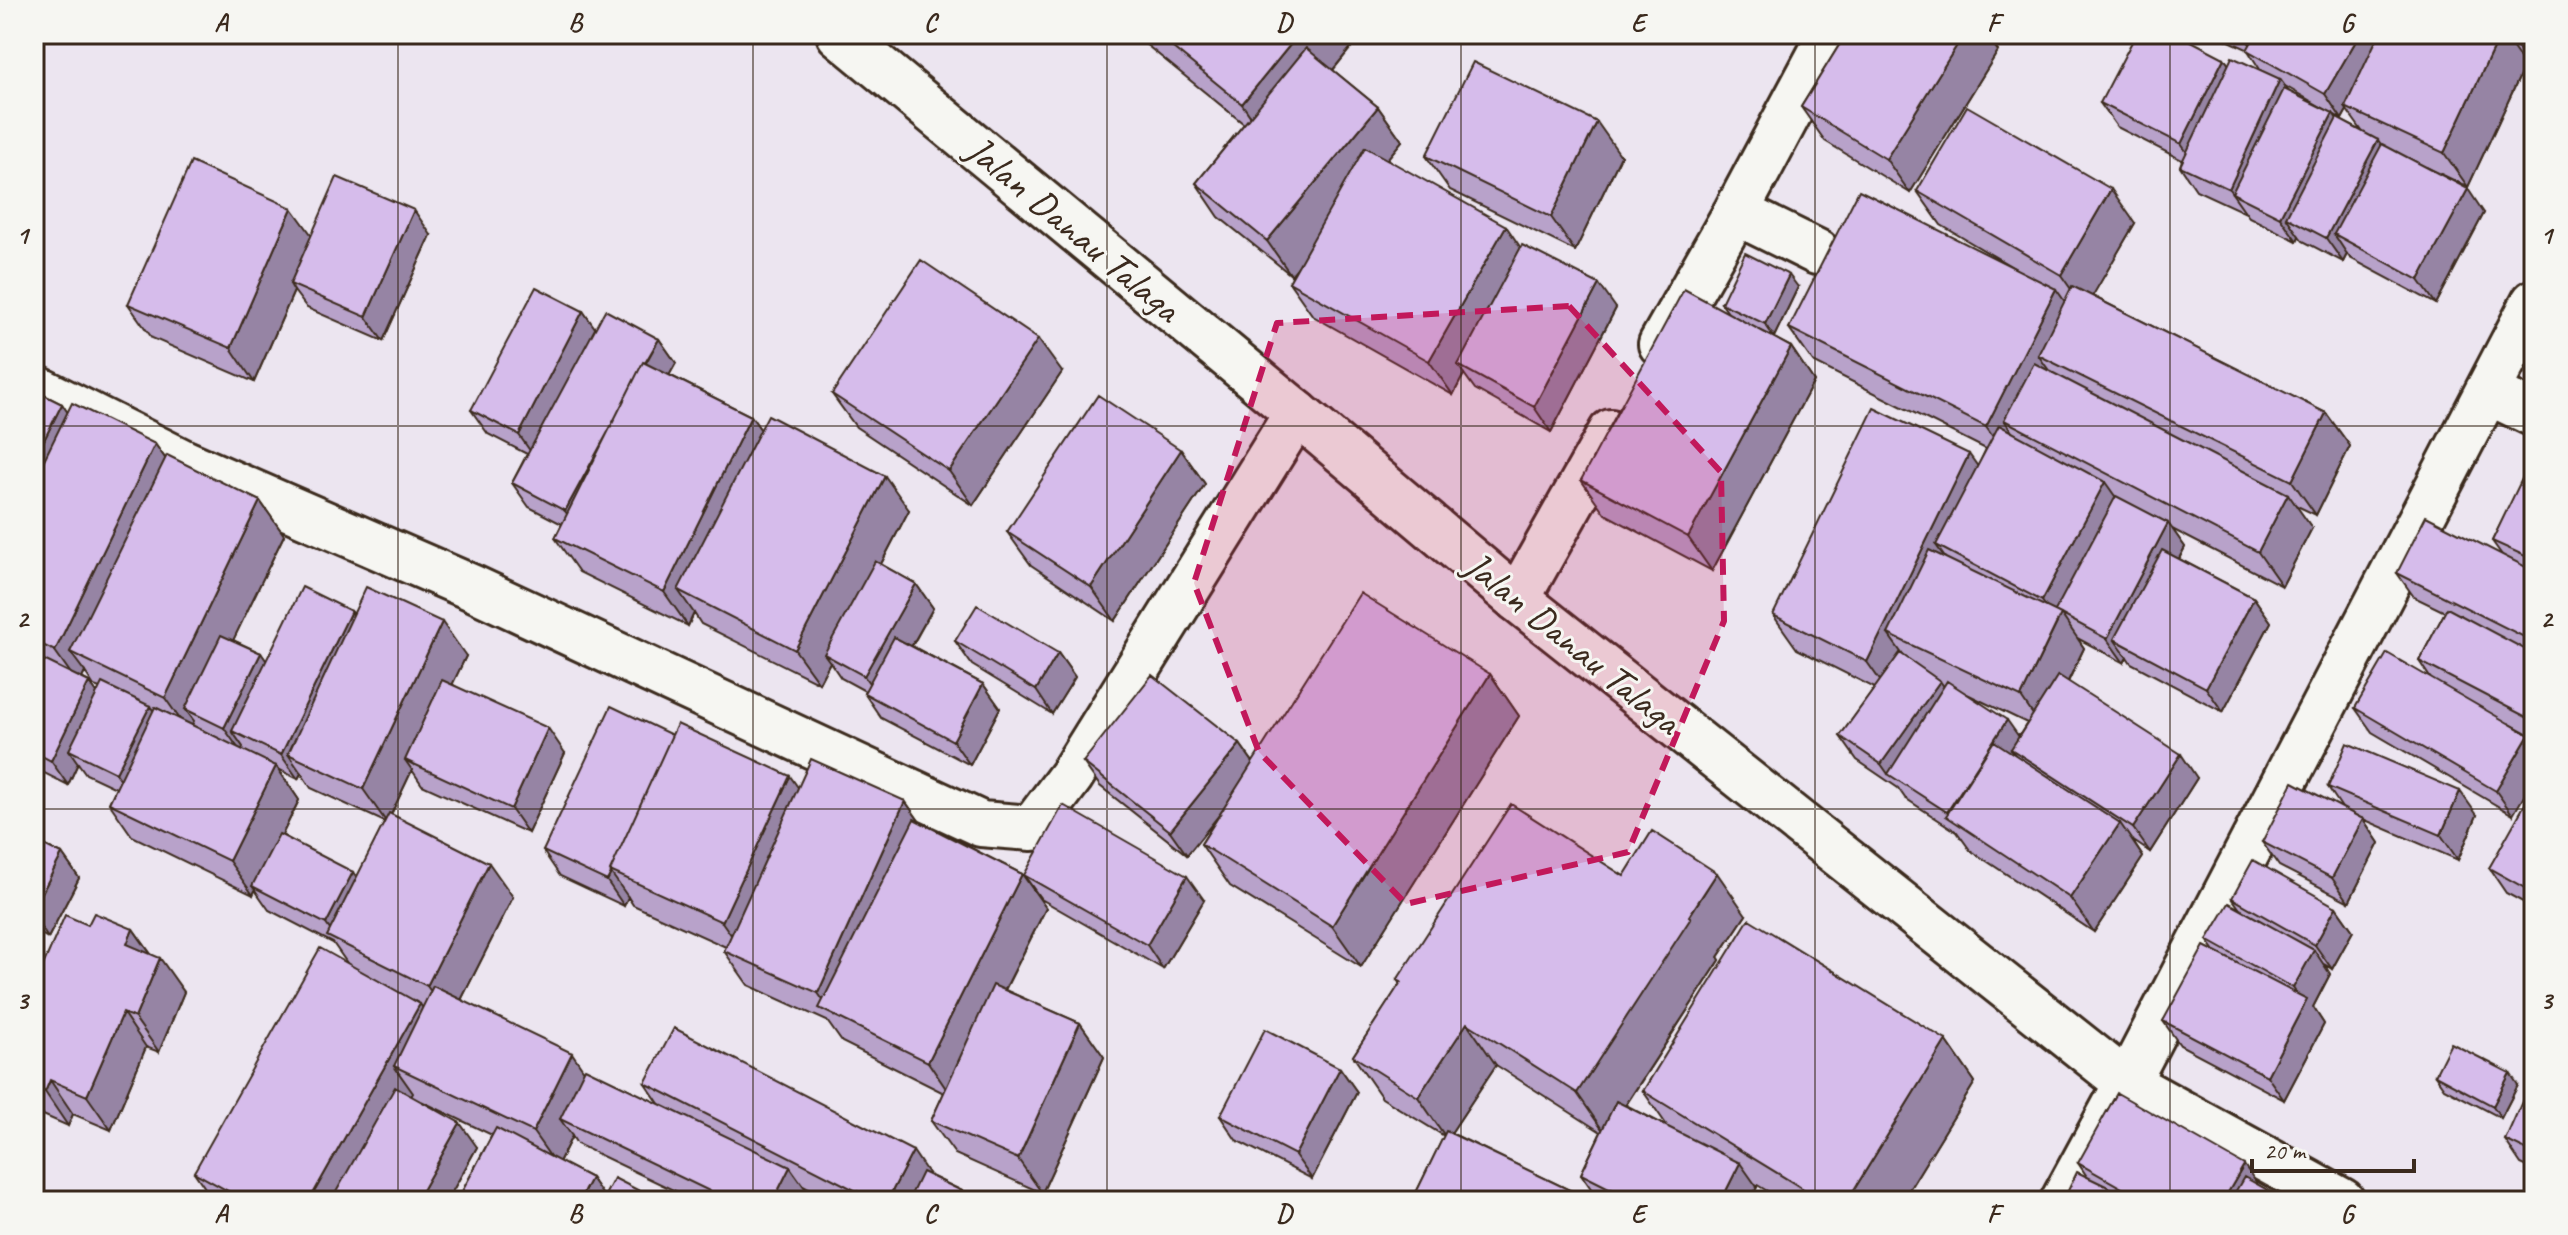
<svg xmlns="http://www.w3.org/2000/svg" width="2568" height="1235" font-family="Caveat,sans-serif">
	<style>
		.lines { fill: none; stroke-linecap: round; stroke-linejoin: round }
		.street-casing { stroke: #3b2a1e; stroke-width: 50 }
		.secondary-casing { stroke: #3b2a1e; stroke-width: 50 }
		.street { stroke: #f6f6f2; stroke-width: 44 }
		.secondary { stroke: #f6f6f2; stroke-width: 44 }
		.wall { fill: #b8a2ca; stroke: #3b2a1e; stroke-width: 2; fill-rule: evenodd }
		.shaded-wall { fill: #9684a4; stroke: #3b2a1e; stroke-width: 2 }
		.building { fill: #d6bceb; stroke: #3b2a1e; stroke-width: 2 }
		.marked { fill: #c2185b; fill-opacity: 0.2; stroke: #c2185b; stroke-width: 6; stroke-dasharray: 16 10; stroke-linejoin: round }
		.grid { fill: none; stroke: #3b2a1e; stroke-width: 2; stroke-opacity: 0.55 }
		.labels { text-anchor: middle; stroke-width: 6; stroke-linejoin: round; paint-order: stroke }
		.street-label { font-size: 40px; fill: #3b2a1e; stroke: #f6f6f2 }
		.neatline { fill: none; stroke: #3b2a1e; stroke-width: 3 }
		.grid-label { font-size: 26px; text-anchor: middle; font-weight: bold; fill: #3b2a1e }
	</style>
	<rect width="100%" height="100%" fill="#ece5f0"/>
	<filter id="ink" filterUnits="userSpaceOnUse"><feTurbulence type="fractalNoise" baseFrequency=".0125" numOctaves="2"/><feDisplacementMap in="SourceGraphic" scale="16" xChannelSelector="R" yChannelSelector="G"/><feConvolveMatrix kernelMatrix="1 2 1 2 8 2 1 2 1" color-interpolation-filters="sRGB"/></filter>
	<g filter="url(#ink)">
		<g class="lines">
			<!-- street casing -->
			<g class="street-casing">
				<path id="street" d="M1736 212 1817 252
					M1661 344 1736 212 1831 34
					M34 387 185 463 473 588 981 824 1032 828 1071 776 1297 413
					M2488 392 2534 414
					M1517 599 1611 432
					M2063 1201 2127 1083 2534 302"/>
			</g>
			<!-- secondary casing -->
			<g class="secondary-casing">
				<path id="secondary" d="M839 34 1297 413 1517 599 2127 1083 2342 1201"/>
			</g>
			<!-- street -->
			<use href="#street" class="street"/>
			<!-- secondary -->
			<use href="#secondary" class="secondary"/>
		</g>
		<!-- wall -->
		<path class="wall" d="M1133 34H1362L1333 70 1378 107 1402 141 1387 159 1520 247 1616 308 1551 432 1475 389 1464 374 1453 395 1313 316 1289 282 1298 267 1291 275 1219 217 1196 183 1244 124Z
			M1846 34H1986L1998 51 1910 193 1825 141 1801 107Z
			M2214 34H2534L2527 62 2519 57 2525 65 2468 187 2426 167 2484 213 2436 304 2350 258 2347 254 2343 262 2303 241 2299 236 2297 241 2249 217 2246 213 2196 190 2180 166 2182 160 2117 127 2100 103 2224 58 2228 64 2261 71 2247 49ZM2285 86 2342 119 2347 110 2362 131 2337 119 2288 91Z
			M1426 156H1621L1575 251 1450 190Z
			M1917 191 2135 223 2092 296 2326 413 2350 446 2316 515 2295 505 2312 528 2282 586 2172 529 2185 547 2179 559 2254 598 2271 622 2223 712 2131 663 2127 657 2124 663 2077 638 2084 648 2068 682 2197 778 2150 852 2132 840 2143 857 2094 932 1970 850 1957 832 1905 798 1898 788 1857 760 1840 736 1875 688 1797 649 1773 615 1978 466 1986 449 1813 362 1789 328 2014 268 1941 225ZM1967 694 2027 723 2019 736Z
			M311 235H431L383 341 307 308 294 291 254 382 152 338 128 304Z
			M1798 287 1774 337 1753 327 1791 347 1814 381 1712 571 1605 514 1581 480 1728 313 1721 303Z
			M583 311 595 329 659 339 676 363 669 375 751 416 760 429 909 510 881 564 916 584 933 608 912 646 983 684 1000 708 970 765 881 718 864 693 865 691 841 678 830 662 819 683 701 624 694 613 688 626 579 572 555 538 562 524 529 507 512 483 527 454 488 434 471 410Z
			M1062 372 973 505 856 427 832 394Z
			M34 390 62 404 67 412 155 444 165 458 260 501 284 535 233 640 261 653 266 661 351 611 354 614 466 656 452 684 565 753 528 833 422 785 412 770 391 814 513 897 461 1000 584 1070 660 1105 645 1083 931 1176 983 1201H833L803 1185 807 1191 802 1201H696L577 1144 572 1136 559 1162 591 1178 604 1197 659 1201H457L492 1135 421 1101 477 1147 447 1201H214L194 1172 347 963 333 943 269 910 255 890 253 895 132 836 109 803 116 788 86 774 78 763 68 785 34 768V672L37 676 41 666 34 663ZM85 672 94 686 100 688 97 694 89 682 82 678ZM278 769 298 779 301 773 311 788 385 822 357 878 282 835 299 800Z
			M1181 450 1205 484 1115 621 1031 565 1007 532Z
			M2534 459V737L2510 724 2513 815 2372 732 2355 708 2431 679 2419 661 2445 612 2414 597 2397 573 2502 555 2492 541Z
			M955 641 1058 653 1075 677 1052 714 972 665Z
			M1490 674 1519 716 1361 967 1230 886 1201 844 1220 814 1187 855 1100 786 1083 762 1240 744 1253 762Z
			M672 735 798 788 905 801 920 822 1022 874 1046 908 1005 990 1080 1023 1104 1057 1042 1193 955 1154 931 1121 944 1093 842 1042 827 1021 748 985 724 951 726 947 633 905 628 897 624 906 560 876 543 851Z
			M2328 787 2477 815 2458 860 2363 819 2379 843 2349 902 2279 866 2262 842 2342 808Z
			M2534 799V908L2506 893 2489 868Z
			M34 840 62 854 79 878 48 938 34 930Z
			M1024 875 1204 900 1163 969 1041 899Z
			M1624 876 1746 915 1718 957 1720 960 1626 1105 1668 1127 1643 1091 1946 1040 1975 1082 1902 1201H1784L1754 1183 1757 1187 1750 1201H1593L1596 1196 1581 1174 1601 1132 1496 1065 1451 1133 1580 1195 1585 1201H1412L1444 1136 1382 1098 1353 1056 1400 984 1397 980Z
			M2232 898 2336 907 2353 931 2332 969 2324 964 2330 974 2313 1007 2324 1024 2284 1100 2180 1045 2163 1021 2215 951 2207 940 2239 908Z
			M88 925 133 929 151 954 184 992 159 1052 146 1047 111 1130 73 1114 68 1126 34 1111V986Z
			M1340 1068 1357 1092 1312 1179 1236 1140 1220 1116Z
			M2435 1075 2518 1085 2501 1118 2444 1088Z
			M2534 1102V1170L2521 1164 2505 1140Z
			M2078 1163 2258 1185 2287 1201H2063L2088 1178Z"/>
		<!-- shaded-wall -->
		<path class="shaded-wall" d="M1299 34H1362L1271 146 1242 104Z
			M1964 34H1986L1998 51 1910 193 1886 159Z
			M2243 34H2267L2257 54Z
			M2360 34H2391L2345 107 2347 110 2342 119 2325 94Z
			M2500 34H2503L2525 65 2468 187 2444 153Z
			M2512 34H2534V49L2527 62 2510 37Z
			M2224 58 2241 82 2198 168 2181 144Z
			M2280 79 2297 103 2232 193 2246 213 2229 189Z
			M1378 107 1402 141 1291 275 1267 241Z
			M2333 113 2349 137 2286 217 2299 236 2297 241 2280 217Z
			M1597 122 1621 156 1575 251 1551 217Z
			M2378 140 2395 164 2334 234 2347 254 2343 262 2326 238Z
			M2111 189 2135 223 2085 309 2061 275Z
			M2468 189 2484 213 2436 304 2419 280Z
			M292 208 316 241 290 284 294 291 254 382 231 348Z
			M414 210 431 235 383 341 366 317Z
			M1506 226 1529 260 1458 365 1464 374 1453 395 1429 361Z
			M1789 275 1798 287 1774 337 1765 324Z
			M1599 284 1616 308 1551 432 1534 407Z
			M2056 289 2080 323 2038 355 2053 376 2004 420 2019 442 2010 461 1986 427Z
			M583 311 600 335 536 459 519 435Z
			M659 339 676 363 582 535 565 511Z
			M1038 339 1062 372 973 505 949 471Z
			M1791 347 1814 381 1712 571 1688 537Z
			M62 404 85 438 34 543V460Z
			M2326 413 2350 446 2316 515 2292 481Z
			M751 416 775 450 678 590 694 613 688 626 664 592Z
			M155 444 179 478 70 652 85 672 79 685 55 651Z
			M1181 450 1205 484 1115 621 1091 587Z
			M1969 454 1993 488 1936 545 1953 569 1888 634 1908 662 1891 696 1867 662Z
			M885 476 909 510 832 658 824 654 830 662 819 683 795 650Z
			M2105 482 2129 516 2061 614 2084 648 2044 731 2021 697 2057 623 2042 601Z
			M2288 494 2312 528 2282 586 2258 552Z
			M260 501 284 535 197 715 185 709 194 721 189 732 165 698Z
			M2168 523 2185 547 2131 648 2114 639 2127 657 2124 663 2107 639Z
			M916 584 933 608 881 700 864 676Z
			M2254 598 2271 622 2223 712 2206 688Z
			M351 611 368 635 288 754 301 773 298 779 281 755Z
			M442 622 466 656 414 765 405 760 412 770 387 823 363 789Z
			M261 653 278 677 232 731 243 747 241 752 224 728Z
			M1058 653 1075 677 1052 714 1036 690Z
			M1490 674 1519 716 1361 967 1332 926Z
			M1940 681 1957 705 1888 774 1881 764Z
			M89 682 106 706 69 750 78 763 68 785 51 761Z
			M983 684 1000 708 970 765 953 741Z
			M150 706 167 730 133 797 116 773Z
			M2007 720 2024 744 2011 749 2016 756 1947 812Z
			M548 728 565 753 528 833 511 809Z
			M2529 735 2534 742V779L2513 815 2496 791Z
			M1240 744 1257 768 1187 855 1170 831Z
			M2181 754 2197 778 2150 852 2133 828Z
			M276 766 299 800 256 888 252 886 255 890 253 895 229 861Z
			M790 776 814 810 746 956 722 922Z
			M2460 791 2477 815 2458 860 2441 835Z
			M905 801 929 835 834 1016 818 993Z
			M2363 819 2379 843 2349 902 2332 878Z
			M2120 823 2143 857 2094 932 2070 898Z
			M62 854 79 878 48 938 34 917V908Z
			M489 863 513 897 451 1020 427 986Z
			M353 872 370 896 337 940 326 924Z
			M611 873 628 897 624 906 607 881Z
			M1717 873 1746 915 1718 957 1720 960 1606 1135 1577 1093Z
			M1022 874 1046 908 951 1096 928 1062Z
			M1187 876 1204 900 1163 969 1147 945Z
			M2336 907 2353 931 2332 969 2315 945Z
			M133 929 157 963 127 944Z
			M2314 950 2330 974 2313 1007 2324 1024 2284 1100 2267 1076 2304 1005 2293 988Z
			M160 958 184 992 159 1052 135 1018Z
			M420 1004 444 1038 394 1066 413 1093 352 1201H309Z
			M123 1013 146 1047 111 1130 87 1096Z
			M1080 1023 1104 1057 1042 1193 1018 1159Z
			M1467 1023 1496 1065 1447 1139 1418 1097Z
			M1946 1040 1975 1082 1902 1201H1847Z
			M572 1053 595 1087 560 1119 572 1136 557 1166 533 1132Z
			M1340 1068 1357 1092 1312 1179 1295 1155Z
			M2510 1073 2518 1085 2501 1118 2493 1106Z
			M50 1080 73 1114 68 1126 45 1092Z
			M460 1123 477 1147 447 1201H416Z
			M913 1151 936 1185 928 1201H887Z
			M1740 1163 1757 1187 1750 1201H1721Z
			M2244 1165 2261 1189 2254 1201H2223Z
			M790 1167 807 1191 802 1201H773Z
			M591 1178 607 1201H579Z"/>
		<!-- building -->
		<path class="building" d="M1156 34H1299L1242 104Z
			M1846 34H1964L1886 159 1801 107Z
			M2136 34H2178L2224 58 2181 144 2100 103Z
			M2256 34H2360L2325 94 2247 50Z
			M2379 34H2500L2444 153 2345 107Z
			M1306 48 1378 107 1267 241 1196 183Z
			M2232 57 2280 79 2229 189 2180 166Z
			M1473 62 1597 122 1551 217 1426 156Z
			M2284 89 2333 113 2280 217 2232 193Z
			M1967 106 2111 189 2061 275 1917 191Z
			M2337 118 2378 140 2326 238 2286 217Z
			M2382 144 2468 189 2419 280 2334 234Z
			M1365 147 1506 226 1429 361 1289 282Z
			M191 162 292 208 231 348 128 304Z
			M337 177 414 210 366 317 290 284Z
			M1859 190 2056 289 1986 427 1789 328Z
			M1522 245 1599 284 1534 407 1458 365Z
			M1745 253 1789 275 1765 324 1721 303Z
			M921 260 1038 339 949 471 832 394Z
			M2072 286 2326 413 2292 481 2038 355Z
			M536 287 583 311 519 435 471 410Z
			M1684 289 1791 347 1688 537 1581 480Z
			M605 310 659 339 645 363 643 362 608 432 565 511 512 483Z
			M643 362 751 416 664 592 555 538Z
			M2034 363 2288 494 2258 552 2004 420Z
			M34 390 62 404 34 460Z
			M1098 395 1181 450 1091 587 1007 532Z
			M72 403 155 444 55 651 34 641V480Z
			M1874 408 1969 454 1867 662 1773 615Z
			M768 415 885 476 795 650 678 590Z
			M1999 425 2105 482 2042 601 1936 545Z
			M167 455 260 501 165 698 70 652Z
			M2532 458 2534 459V560L2492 541Z
			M2116 496 2168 523 2107 639 2055 611Z
			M2426 516 2534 571V642L2397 573Z
			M1929 550 2061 614 2021 697 1888 634Z
			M2162 550 2254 598 2206 688 2114 639Z
			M875 561 916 584 864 676 824 654Z
			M302 587 351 611 281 755 232 731Z
			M366 587 442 622 363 789 288 754Z
			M1360 593 1490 674 1332 926 1201 844Z
			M977 605 1058 653 1036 690 955 641Z
			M2447 608 2534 654V721L2419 661Z
			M221 635 261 653 224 728 185 709Z
			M894 637 983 684 953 741 864 693Z
			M1900 653 1940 681 1881 764 1840 736Z
			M2387 653 2529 735 2496 791 2355 708Z
			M44 660 89 682 51 761 34 752V681Z
			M1152 675 1240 744 1170 831 1083 762Z
			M2058 675 2181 754 2133 828 2011 749Z
			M442 680 548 728 511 809 405 760Z
			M1947 681 2007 720 1947 812 1888 774Z
			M102 683 150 706 116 773 69 750Z
			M611 706 672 735 610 871 611 873 607 881 543 851Z
			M155 707 276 766 229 861 109 803Z
			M677 724 790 776 722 922 610 871Z
			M1994 741 2120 823 2070 898 1946 816Z
			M2347 743 2460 791 2441 835 2328 787Z
			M811 759 905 801 818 993 724 951Z
			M2293 782 2363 819 2332 878 2262 842Z
			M2529 797 2534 799V893L2489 868Z
			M1511 804 1624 876 1652 831 1717 873 1689 916 1691 918 1577 1093 1467 1023 1418 1097 1353 1056 1401 982 1397 980Z
			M1063 805 1187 876 1147 945 1024 875Z
			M389 813 489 863 427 986 327 936Z
			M914 819 1022 874 928 1062 819 1008Z
			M279 834 353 872 326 924 252 886Z
			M34 840 62 854 34 908Z
			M2253 860 2336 907 2315 945 2232 898Z
			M2229 903 2314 950 2293 988 2207 940Z
			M94 913 133 929 127 944 160 958 135 1018 123 1013 87 1096 50 1080 45 1092 34 1087V986L65 915 88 925Z
			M1749 919 1946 1040 1847 1201H1823L1643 1091Z
			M2204 946 2307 999 2267 1076 2163 1021Z
			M320 948 420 1004 309 1201H246L194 1172Z
			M993 985 1080 1023 1018 1159 931 1121Z
			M433 986 572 1053 533 1132 394 1066Z
			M674 1028 913 1151 887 1201H876L645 1083Z
			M1265 1029 1340 1068 1295 1155 1220 1116Z
			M2451 1043 2510 1073 2493 1106 2435 1075Z
			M585 1068 790 1167 773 1201H730L560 1119Z
			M395 1087 460 1123 416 1201H331Z
			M2117 1093 2244 1165 2223 1201H2145L2078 1163Z
			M2524 1097 2534 1102V1154L2505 1140Z
			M1616 1101 1740 1163 1721 1201H1635L1581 1174Z
			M496 1128 591 1178 579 1201H457Z
			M1446 1131 1580 1195 1577 1201H1412Z
			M922 1172 983 1201H908Z
			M2077 1172 2137 1201H2063Z
			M2244 1177 2287 1201H2230Z
			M614 1178 659 1201H602Z
			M1595 1195 1608 1201H1593Z"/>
	</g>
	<!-- marked area -->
	<path class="marked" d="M1569 306 1721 472 1724 621 1628 852 1406 904 1259 752 1194 583 1277 323Z"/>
	<!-- grid -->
	<path class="grid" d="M398 34V1201M753 34V1201M1107 34V1201M1461 34V1201M1815 34V1201M2170 34V1201M34 426H2534M34 809H2534"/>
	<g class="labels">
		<!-- street labels -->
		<g class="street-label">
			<text transform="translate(1074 228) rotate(40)" y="14">Jalan Danau Talaga</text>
			<text transform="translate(1573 642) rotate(39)" y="14">Jalan Danau Talaga</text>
		</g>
	</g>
	<!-- margin -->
	<rect width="2568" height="1235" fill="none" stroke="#f6f6f2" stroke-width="88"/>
	<!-- scale -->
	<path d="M2252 1159v12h162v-12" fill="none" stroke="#3b2a1e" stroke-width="4"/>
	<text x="2264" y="1159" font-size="24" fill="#3b2a1e" stroke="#f6f6f2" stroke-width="6" paint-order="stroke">20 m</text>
	<rect x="44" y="44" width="2480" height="1147" class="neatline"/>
	<g class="grid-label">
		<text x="221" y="31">A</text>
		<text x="575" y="31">B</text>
		<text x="930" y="31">C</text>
		<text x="1284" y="31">D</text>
		<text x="1638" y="31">E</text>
		<text x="1993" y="31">F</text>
		<text x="2347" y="31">G</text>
		<text x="22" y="244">1</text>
		<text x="2546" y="244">1</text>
		<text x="22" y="627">2</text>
		<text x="2546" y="627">2</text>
		<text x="22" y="1009">3</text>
		<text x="2546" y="1009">3</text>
		<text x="221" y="1222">A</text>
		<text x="575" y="1222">B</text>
		<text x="930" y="1222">C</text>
		<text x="1284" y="1222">D</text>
		<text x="1638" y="1222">E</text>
		<text x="1993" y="1222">F</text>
		<text x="2347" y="1222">G</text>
	</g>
</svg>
